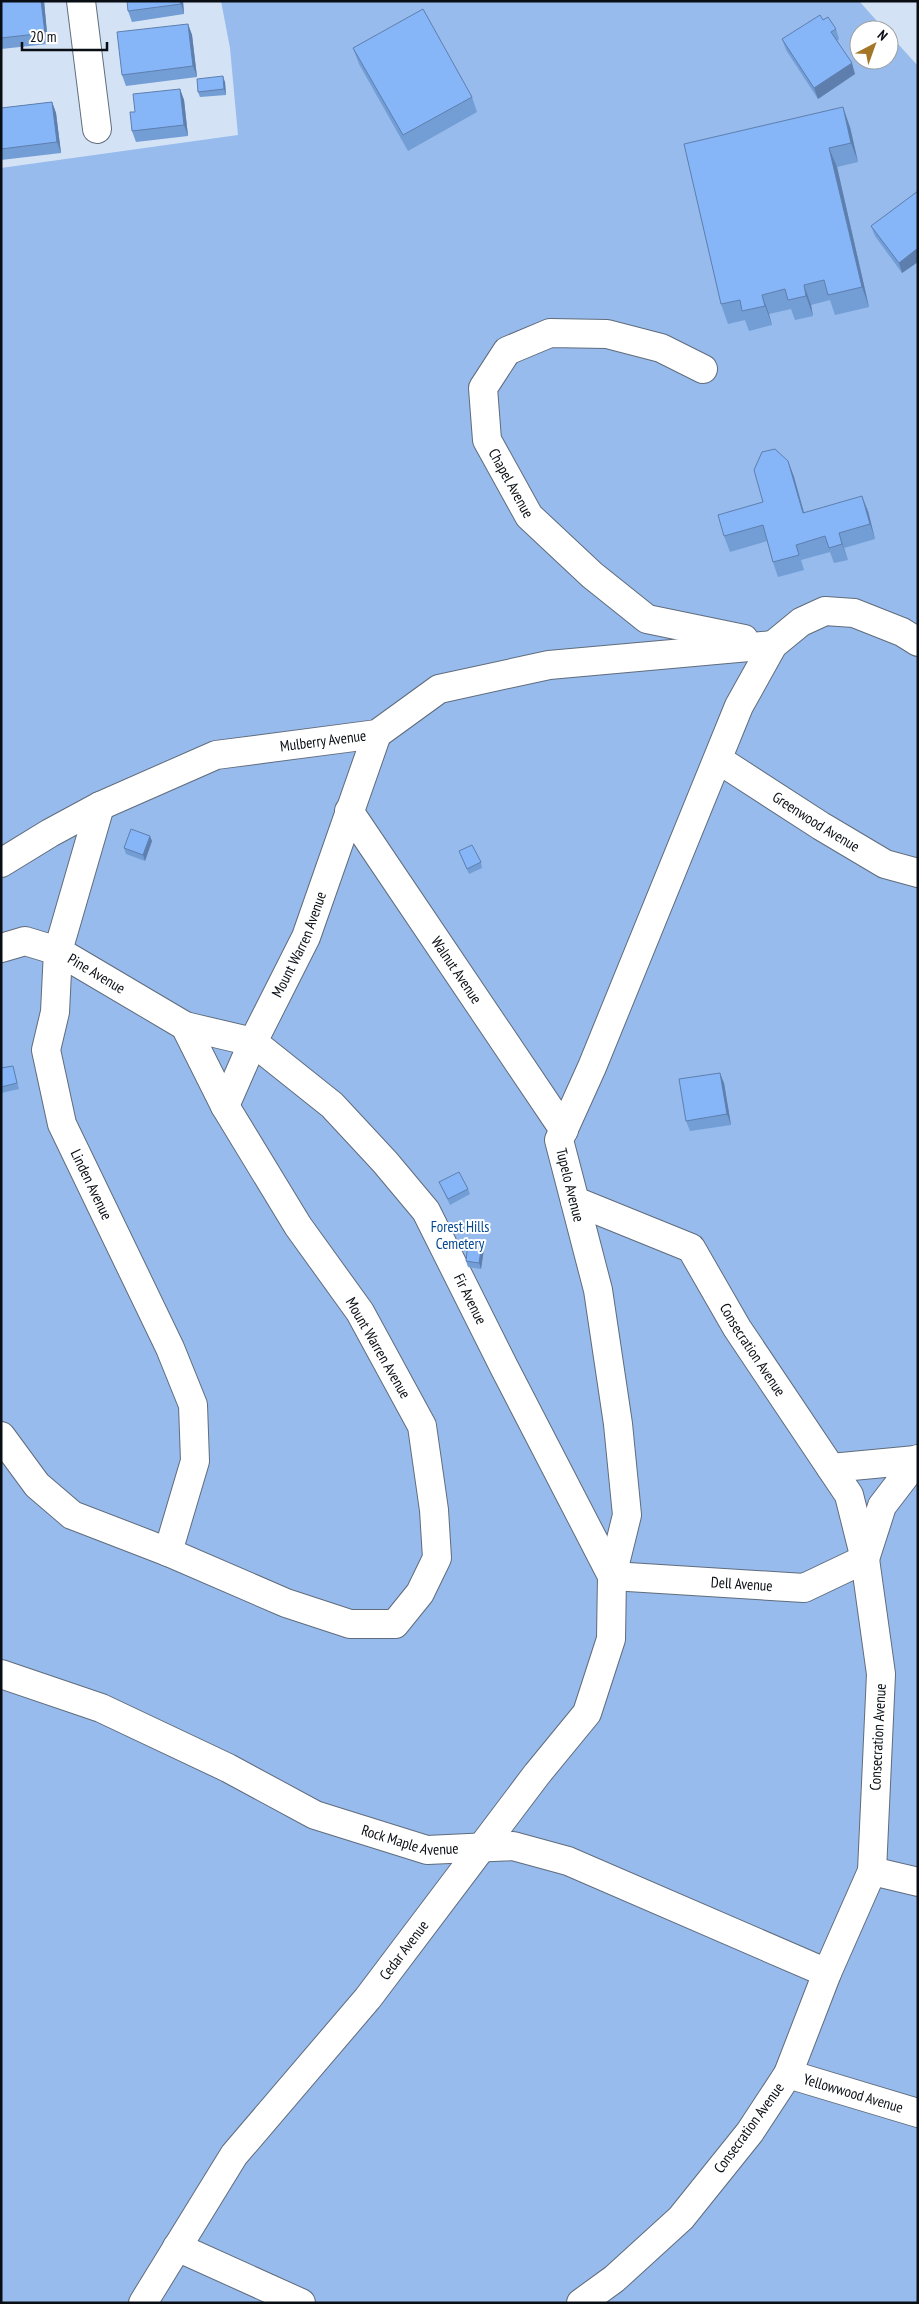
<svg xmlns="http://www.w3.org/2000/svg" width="919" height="2304" font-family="'PT Sans Narrow',sans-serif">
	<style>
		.green { fill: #96bbec }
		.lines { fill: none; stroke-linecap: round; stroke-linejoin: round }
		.minor-casing { stroke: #606c7c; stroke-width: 30 }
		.minor { stroke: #fff; stroke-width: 28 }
		.wall { fill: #739dd5 }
		.shaded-wall { fill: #5e7fae }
		.building { fill: #86b6f8; stroke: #5e7fae }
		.labels { text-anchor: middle; stroke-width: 4; stroke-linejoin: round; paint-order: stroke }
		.street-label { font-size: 15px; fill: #090e14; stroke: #fff }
		.park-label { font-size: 15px; fill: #054893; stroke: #fff }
	</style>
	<rect width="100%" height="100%" fill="#d4e2f5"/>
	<!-- green -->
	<path class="green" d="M221 1H859L885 30H859V60H889V34L918 66V2303H1V168L238 135 230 48Z"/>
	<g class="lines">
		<!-- minor casing -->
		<g class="minor-casing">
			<g id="minor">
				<path d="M81 1 97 129"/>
				<path id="s1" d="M703 369 661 348 607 334 550 333 507 351 483 388 487 440 529 516 592 575 647 619 744 639"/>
				<path id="s2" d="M719 760 821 826 885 864 918 873"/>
				<path id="s3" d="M100 806 58 951 55 1012 46 1050 62 1124 170 1348 193 1405 195 1461 168 1552"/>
				<path id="s4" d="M349 811 564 1130"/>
				<path id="s5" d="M1 863 50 833 100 806 216 755 377 734 439 689 549 665 773 645"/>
				<path id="s6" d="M1 948 25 941 58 951 185 1026 253 1042 332 1105 385 1162 426 1211 504 1367 612 1576"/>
				<path id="s7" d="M225 1106 253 1042 306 937 377 734"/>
				<path id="s8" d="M575 1201 691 1248 737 1328 849 1495 865 1559 881 1674 872 1871 827 1973 788 2074 750 2132 681 2218 614 2279 581 2303"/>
				<path d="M1 1436 37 1485 72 1515 168 1552 286 1603 350 1624H395L420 1593 437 1558 434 1510 422 1426 360 1312 298 1226 225 1106 185 1026"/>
				<path d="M831 1468 916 1460"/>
				<path d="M865 1559 882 1506 918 1459"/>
				<path id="s9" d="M612 1576 804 1588 865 1559"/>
				<path id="s10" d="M1 1674 101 1708 228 1768 315 1815 427 1850 513 1846 568 1861 827 1973"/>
				<path d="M872 1871 918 1882"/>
				<path id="s11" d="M788 2074 918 2113"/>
				<path d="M177 2247 301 2303"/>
				<path id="s12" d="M143 2303 234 2155 368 1998 537 1774 587 1713 611 1639 612 1576 627 1515 618 1424 598 1290 559 1140 592 1067 739 706 773 645 801 622 825 611 854 613 902 632 918 642"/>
			</g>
		</g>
		<!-- minor -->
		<use href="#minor" class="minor"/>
	</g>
	<!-- wall -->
	<path class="wall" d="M1 1H44L48 44 1 49Z
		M183 1 184 14 132 22 128 11Z
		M823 20 836 29 839 39 837 41 855 74 818 99 786 50 782 39Z
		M188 24 192 35 197 77 126 86 122 75Z
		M353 48 472 97 477 112 408 151 359 64Z
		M225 82 226 95 200 97 198 92Z
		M180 89 184 100 188 136 136 142 132 131 135 112Z
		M52 102 56 113 61 153 1 160V108Z
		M850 127 858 162 837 167 869 307 835 315 830 300 811 305 813 316 795 320 791 309 769 314 772 325 749 331 745 320 728 324 721 304 684 144Z
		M918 191V262L902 273 875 236 871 226Z
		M788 461 794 477 804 512 868 511 875 539 844 548 848 560 834 563 830 552 801 560 804 570 778 577 773 562 767 541 730 552 724 536 763 502Z
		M152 841 145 861 126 854 124 848Z
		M459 851 481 862 482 868 469 874Z
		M13 1066 19 1089 1 1093V1068Z
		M724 1083 731 1125 690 1131 686 1121Z
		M439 1182 468 1189 470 1194 450 1205Z
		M482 1244 484 1249 481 1269 468 1267 466 1261Z"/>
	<!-- shaded-wall -->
	<path class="shaded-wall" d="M41 1H44L48 44 45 33Z
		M180 1H183L184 14 181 4Z
		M188 24 192 35 197 77 193 66Z
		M852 63 855 74 818 99 814 88Z
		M223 76 225 82 226 95 224 89Z
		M180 89 184 100 188 136 184 125Z
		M52 102 56 113 61 153 57 142Z
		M843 107 850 127 858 162 851 143Z
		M829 148 837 167 869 307 862 287Z
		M918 248V262L902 273 899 263Z
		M804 285 811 305 813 316 806 296Z
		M762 295 769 314 772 325 765 306Z
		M788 461 794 477 808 528 803 513Z
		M862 496 868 511 875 539 870 524Z
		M839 533 848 560 842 544Z
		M150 836 152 841 145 861 143 855Z
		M720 1073 724 1083 731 1125 727 1114Z
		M482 1244 484 1249 481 1269 479 1263Z"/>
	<!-- building -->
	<path class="building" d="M1 1H41L45 33 1 38Z
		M127 1H180L181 4 128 11Z
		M423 9 472 97 403 135 353 48Z
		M820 15 823 20 828 17 836 29 831 32 852 63 814 88 782 39Z
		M188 24 193 66 122 75 117 32Z
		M223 76 224 89 198 92 197 79Z
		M180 89 184 125 132 131 130 112H135L133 94Z
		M52 102 57 142 1 149V108Z
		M843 107 851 143 829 148 862 287 828 295 824 280 804 285 806 296 788 300 785 289 762 295 765 306 742 311 740 300 721 304 684 144Z
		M918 191V248L899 263 871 226Z
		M775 449 788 461 803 513 862 496 870 524 839 533 842 544 829 548 825 536 796 545 799 555 773 562 763 525 724 536 718 515 763 502 754 470 762 452Z
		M131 829 150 836 143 855 124 848Z
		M472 845 481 862 467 869 459 851Z
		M13 1066 17 1083 1 1087V1068Z
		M720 1073 727 1114 686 1121 679 1079Z
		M459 1172 468 1189 448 1199 439 1182Z
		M468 1242 482 1244 479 1263 466 1261Z"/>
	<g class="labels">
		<!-- street labels -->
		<g class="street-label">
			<text dy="5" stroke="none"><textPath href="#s1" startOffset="352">Chapel Avenue</textPath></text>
			<text dy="5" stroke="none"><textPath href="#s5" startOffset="349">Mulberry Avenue</textPath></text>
			<text dy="5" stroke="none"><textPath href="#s2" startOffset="115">Greenwood Avenue</textPath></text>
			<text dy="5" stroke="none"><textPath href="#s7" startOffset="178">Mount Warren Avenue</textPath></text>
			<text dy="5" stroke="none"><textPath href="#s4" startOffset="192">Walnut Avenue</textPath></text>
			<text dy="5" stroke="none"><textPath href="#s6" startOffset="104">Pine Avenue</textPath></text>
			<text dy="5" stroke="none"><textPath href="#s3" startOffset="394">Linden Avenue</textPath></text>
			<text transform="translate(570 1185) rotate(76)" y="5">Tupelo Avenue</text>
			<text dy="5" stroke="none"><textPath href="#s6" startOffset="618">Fir Avenue</textPath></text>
			<text transform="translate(378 1348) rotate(60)" y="5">Mount Warren Avenue</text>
			<text dy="5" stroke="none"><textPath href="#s8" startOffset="244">Consecration Avenue</textPath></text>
			<text dy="5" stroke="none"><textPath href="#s9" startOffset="130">Dell Avenue</textPath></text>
			<text transform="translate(878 1737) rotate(-87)" y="5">Consecration Avenue</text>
			<text dy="5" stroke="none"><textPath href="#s10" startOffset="444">Rock Maple Avenue</textPath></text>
			<text dy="5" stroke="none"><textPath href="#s12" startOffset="440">Cedar Avenue</textPath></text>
			<text dy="5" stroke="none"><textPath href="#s11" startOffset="68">Yellowwood Avenue</textPath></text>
			<text transform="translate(749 2128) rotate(-54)" y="5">Consecration Avenue</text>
		</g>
		<!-- park labels -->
		<g class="park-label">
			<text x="460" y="1232">Forest Hills<tspan x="460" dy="17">Cemetery</tspan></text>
		</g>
	</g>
	<!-- border -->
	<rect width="919" height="2304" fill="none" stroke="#090e14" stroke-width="5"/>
	<!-- north arrow -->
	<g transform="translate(874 45) rotate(41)"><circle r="24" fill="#ffffff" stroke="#9d9fa1"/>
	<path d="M0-4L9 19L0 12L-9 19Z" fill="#a47628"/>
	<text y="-8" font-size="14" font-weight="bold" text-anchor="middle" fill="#090e14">N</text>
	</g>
	<!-- scale -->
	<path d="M22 42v8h85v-8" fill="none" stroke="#090e14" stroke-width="2.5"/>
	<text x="30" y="42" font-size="15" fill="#090e14" stroke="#ffffff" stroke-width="4" paint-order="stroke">20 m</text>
</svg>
